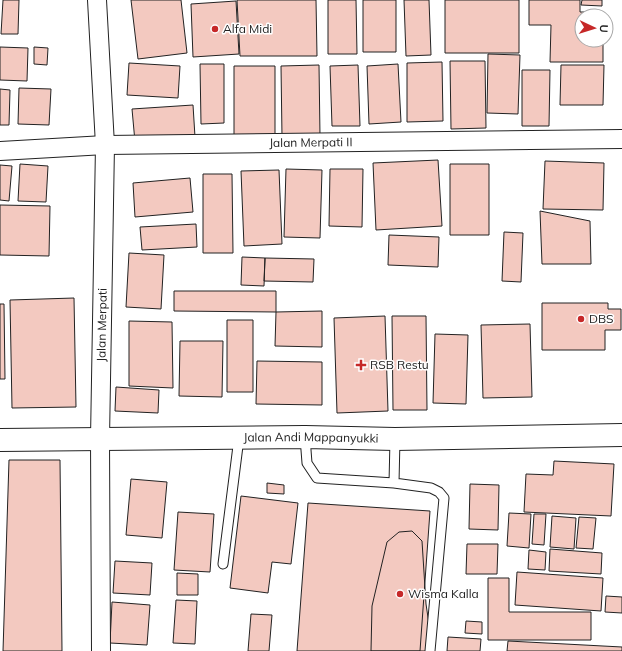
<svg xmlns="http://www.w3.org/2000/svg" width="622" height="651" font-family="Mulish,sans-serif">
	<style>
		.building { fill: #f3c9c0; stroke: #222 }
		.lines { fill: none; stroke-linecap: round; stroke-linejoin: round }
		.service-casing { stroke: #222; stroke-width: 11 }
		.minor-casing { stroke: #222; stroke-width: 20 }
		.tertiary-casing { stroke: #222; stroke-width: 24 }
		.service { stroke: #fff; stroke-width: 9 }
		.minor { stroke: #fff; stroke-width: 18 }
		.tertiary { stroke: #fff; stroke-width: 22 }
		.poi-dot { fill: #c62828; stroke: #fff; stroke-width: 1.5 }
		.labels { text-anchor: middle; stroke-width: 3; stroke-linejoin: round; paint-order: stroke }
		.poi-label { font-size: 12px; fill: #222; stroke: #fff; text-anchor: start }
		.street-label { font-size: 12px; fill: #222; stroke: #fff }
	</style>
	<rect width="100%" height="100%" fill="#fff"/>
	<!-- building -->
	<path class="building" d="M3 0H19L18 34H1Z
		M131 0H181L187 53 138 59Z
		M237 0H316L317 56H240Z
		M328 0H356L357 54H328Z
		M363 0H396V52H363Z
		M404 0H429L431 55 406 56Z
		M445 0H519V53H445Z
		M529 0H580V12H603V16H582V40H603V62H550L551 25H529Z
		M582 0H602V6L581 5Z
		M236 1 239 54 193 57 191 4Z
		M0 47 28 48 27 81 0 80Z
		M34 47 48 48 47 65 34 64Z
		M488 54 520 55 518 114 487 113Z
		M450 61H485L486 128 451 129Z
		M442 62 443 121 407 122V63Z
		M129 63 180 66 178 98 127 95Z
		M200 64H224V123L201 124Z
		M398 64 401 122 369 124 367 66Z
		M319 65 320 136 282 137 281 66Z
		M358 65 360 126H332L330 66Z
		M561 65H604L603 105H560Z
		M234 66H275V141H234Z
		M522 70H550L549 126H522Z
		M19 88 51 89 49 125 18 124Z
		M0 89 10 90 9 125H0Z
		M193 105 195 137 135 142 132 109Z
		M438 160 442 226 376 230 373 163Z
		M545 161 604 163 603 210 543 209Z
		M20 164 48 166 46 202 18 201Z
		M450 164H489V235H450Z
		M0 165 12 166 9 201 0 200Z
		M286 169 322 170 320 238 284 237Z
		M330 169H363L362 227 329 226Z
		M279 170 282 244 244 246 241 171Z
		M203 174H232L233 253H203Z
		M190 178 193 212 135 217 133 183Z
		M0 205 50 206 49 256 0 255Z
		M540 211 590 221 591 264H542Z
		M196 224 197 247 142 250 140 227Z
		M504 232 523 233 521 282 502 281Z
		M389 235 439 237 438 267 388 265Z
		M129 253 164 255 161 309 126 307Z
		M242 257 265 258 264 286 241 285Z
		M265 258 314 259 313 282 264 281Z
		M174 291H276V312L174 311Z
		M74 298 76 407 12 408 10 300Z
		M542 303H608V309H621V330H605V350H542Z
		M0 304H4L5 379H0Z
		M322 311V347L275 346 276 312Z
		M385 316 388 411 337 413 334 318Z
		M392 316H426L427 410H393Z
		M227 320H253V392H227Z
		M129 321 172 322 173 388 129 386Z
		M530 324 532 397 483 398 481 325Z
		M435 334 468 335 466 404 433 403Z
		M180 341H223L222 397 179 396Z
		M257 361 322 362V405L256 404Z
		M116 387 159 390 158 413 115 411Z
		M9 460H60L62 651H3Z
		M554 461 614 464 611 516 524 512 526 474 553 475Z
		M131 479 167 482 162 538 126 535Z
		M267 483 284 485V494L267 493Z
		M470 484 499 485 498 530 469 529Z
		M241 496 298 503 291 564 272 562 268 593 230 588Z
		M308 503 430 511 420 651H297Z
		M178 512 214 514 210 572 174 570Z
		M509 513 531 514 529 548 507 546Z
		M534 514H546L544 545 532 544Z
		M552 516 576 518 574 549 550 547Z
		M579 517 596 518 593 549 576 548Z
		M412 531 422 541 426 604 433 651H371L372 606 387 542 399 532Z
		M467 544H498L497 574H466Z
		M550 549 602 553 601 574 549 571Z
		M529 550 546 552 545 570 528 569Z
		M115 561 152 563 150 595 113 593Z
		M517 572 603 578 601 611 515 605Z
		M177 573 198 574V595H177Z
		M488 578H509V612H591V640H488Z
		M606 596 622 597V613L605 612Z
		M176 600 197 601 195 644 173 643Z
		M112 602 150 605 147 645 110 643Z
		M251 614 272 615 269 651H248Z
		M466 621 482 622V634L465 633Z
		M448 637 481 639 480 651H447Z
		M508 641 622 647V651H507Z"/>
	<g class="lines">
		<!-- service casing -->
		<g class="service-casing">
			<path id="service" d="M305 437 307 463 317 478 394 483 431 488 439 492 444 498 430 651
				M394 483 395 439
				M223 564 239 438"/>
		</g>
		<!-- minor casing -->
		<g class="minor-casing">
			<g id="minor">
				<path d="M97 0 105 145 100 439 101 651"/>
				<path id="s1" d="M0 151 105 145 622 139"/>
			</g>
		</g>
		<!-- tertiary casing -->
		<g class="tertiary-casing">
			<g id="tertiary">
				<path id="s2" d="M0 440 305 437 395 439 622 435"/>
			</g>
		</g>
		<!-- service -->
		<use href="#service" class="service"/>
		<!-- minor -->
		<use href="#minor" class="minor"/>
		<!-- tertiary -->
		<use href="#tertiary" class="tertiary"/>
	</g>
	<!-- markers -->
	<g class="poi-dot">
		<circle cx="215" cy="29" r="4"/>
		<circle cx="581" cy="319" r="4"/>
		<path d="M359 359h4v4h4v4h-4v4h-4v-4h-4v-4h4z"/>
		<circle cx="400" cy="594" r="4"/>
	</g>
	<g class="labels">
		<!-- poi labels -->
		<g class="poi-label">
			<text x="223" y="33">Alfa Midi</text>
			<text x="589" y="323">DBS</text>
			<text x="370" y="369">RSB Restu</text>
			<text x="408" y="598">Wisma Kalla</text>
		</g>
		<!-- street labels -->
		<g class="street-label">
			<text dy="4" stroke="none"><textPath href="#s1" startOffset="311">Jalan Merpati II</textPath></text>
			<text transform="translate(102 325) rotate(-89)" y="4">Jalan Merpati</text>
			<text dy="4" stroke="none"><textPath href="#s2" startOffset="311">Jalan Andi Mappanyukki</textPath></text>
		</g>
	</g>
	<!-- north arrow -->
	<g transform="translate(594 28) rotate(94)"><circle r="19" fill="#ffffff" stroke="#a7a7a7"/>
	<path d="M0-3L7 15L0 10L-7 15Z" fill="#c62828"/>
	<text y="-6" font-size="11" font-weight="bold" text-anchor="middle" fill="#222222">U</text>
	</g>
</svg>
